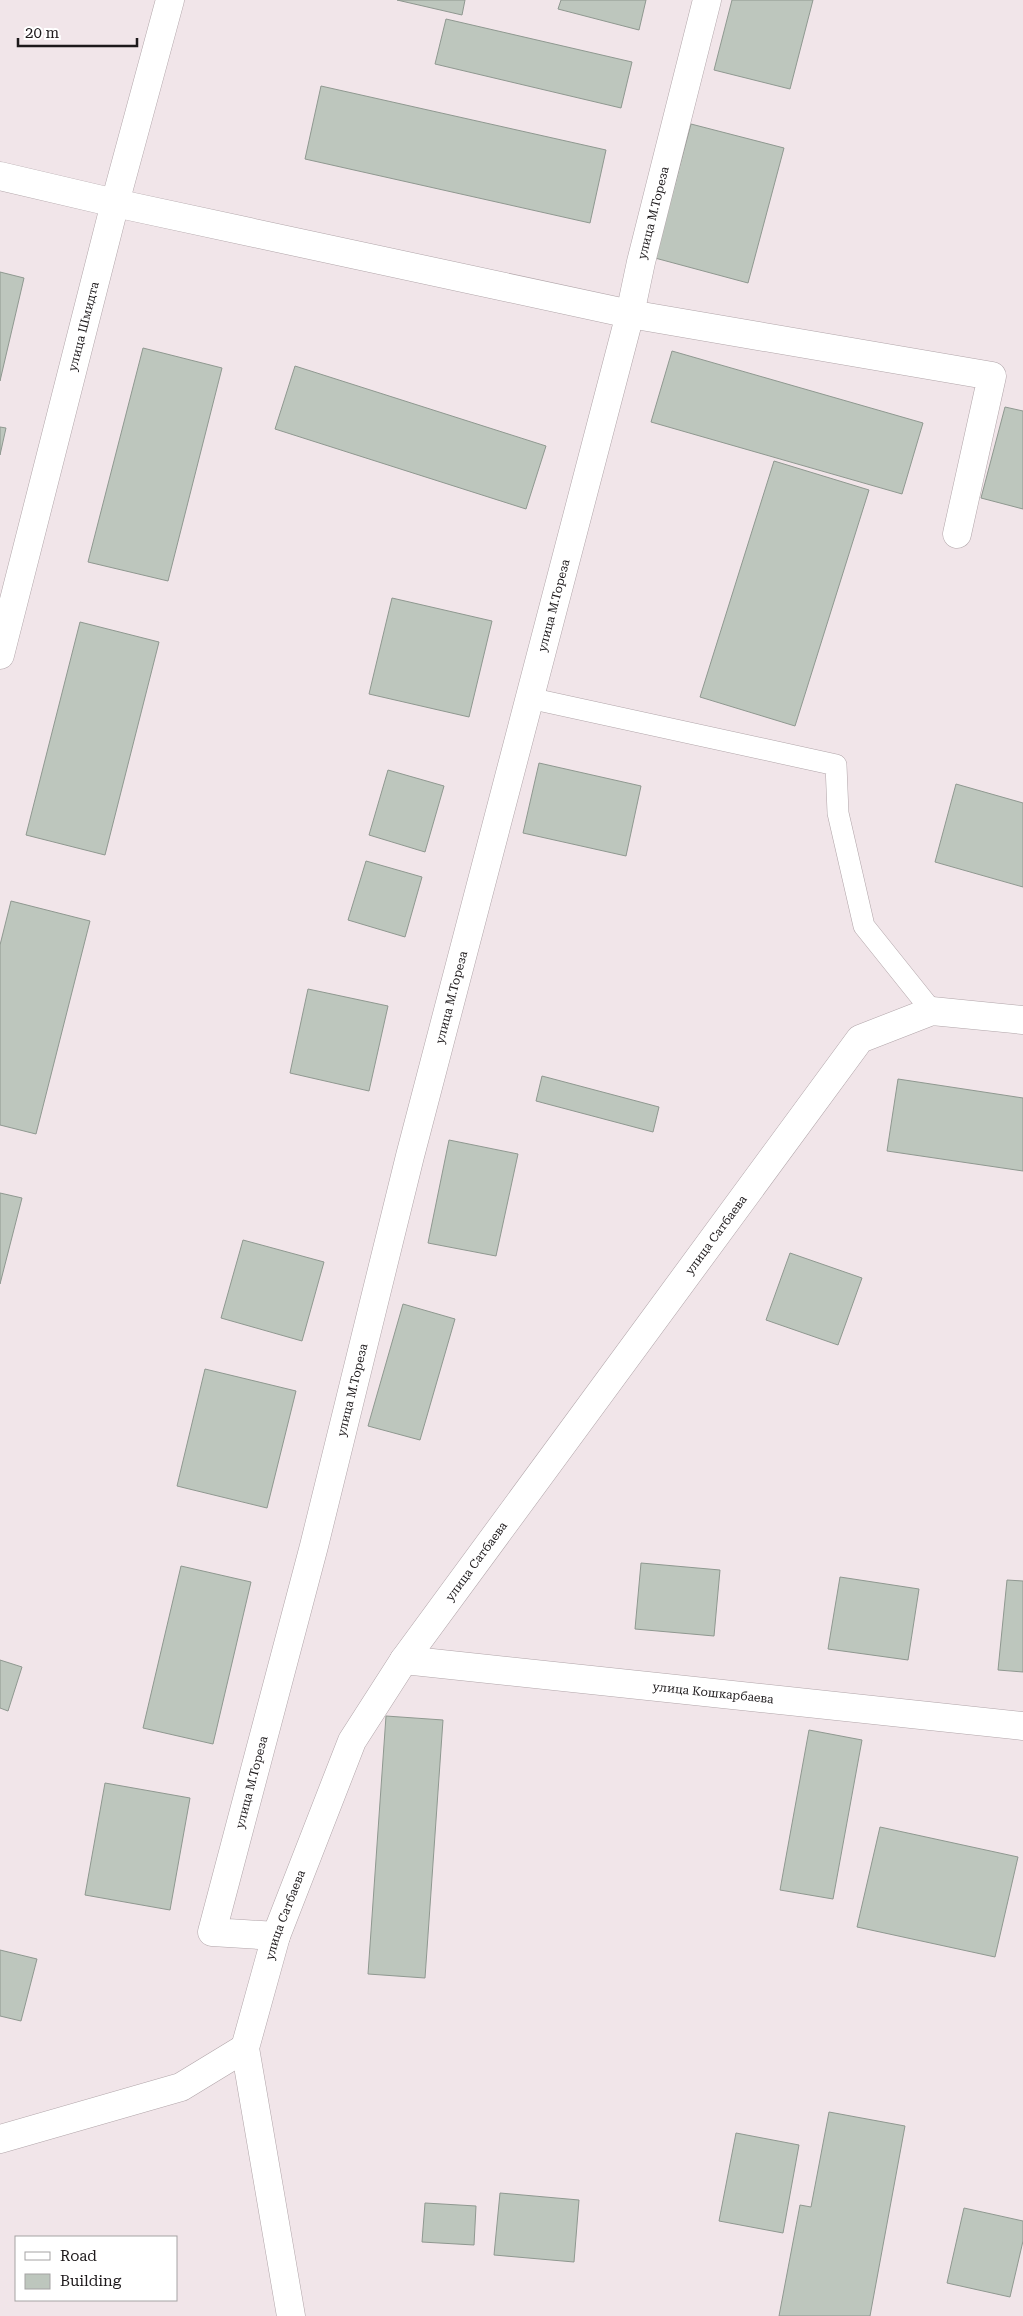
<svg xmlns="http://www.w3.org/2000/svg" width="1023" height="2316" font-family="'Roboto Serif',serif">
	<style>
		.building { fill: #bdc6bd; stroke: #8f9890 }
		.lines { fill: none; stroke-linecap: round; stroke-linejoin: round }
		.lane-casing { stroke: #b1a5a9; stroke-width: 22 }
		.street-casing { stroke: #b1a5a9; stroke-width: 29 }
		.lane { stroke: #fff; stroke-width: 21 }
		.street { stroke: #fff; stroke-width: 28 }
		.labels { text-anchor: middle; stroke-width: 4; stroke-linejoin: round; paint-order: stroke }
		.street-label { font-size: 12px; fill: #1d191b; stroke: #fff }
	</style>
	<rect width="100%" height="100%" fill="#f1e5e9"/>
	<!-- building -->
	<path class="building" d="M397 0H465L462 15Z
		M561 0H646L639 30 558 9Z
		M732 0H813L790 89 714 70Z
		M446 19 632 62 621 108 435 64Z
		M321 86 606 150 590 223 305 159Z
		M691 124 784 148 748 283 655 258Z
		M0 272 24 278 0 381Z
		M143 348 222 368 168 581 88 562Z
		M672 351 923 423 902 494 651 422Z
		M295 366 546 446 526 509 275 429Z
		M1005 407 1023 411V509L981 498Z
		M0 427 6 428 0 455Z
		M774 461 869 490 795 726 700 697Z
		M392 598 492 621 469 717 369 694Z
		M80 622 159 642 105 855 26 835Z
		M539 763 641 786 626 856 523 833Z
		M388 770 444 786 425 852 369 835Z
		M956 784 1023 803V887L935 862Z
		M366 861 422 877 405 937 348 920Z
		M11 901 90 921 36 1134 0 1125V945Z
		M308 989 388 1006 369 1091 290 1073Z
		M542 1076 659 1107 653 1132 536 1101Z
		M898 1079 1023 1098V1171L887 1151Z
		M449 1140 518 1154 496 1256 428 1243Z
		M0 1193 22 1198 0 1284Z
		M243 1240 324 1262 302 1341 221 1318Z
		M790 1253 862 1278 838 1345 766 1320Z
		M403 1304 455 1319 420 1440 368 1426Z
		M205 1369 296 1391 267 1508 177 1486Z
		M641 1563 720 1570 714 1636 635 1629Z
		M181 1566 251 1582 213 1744 143 1728Z
		M840 1577 919 1589 908 1660 828 1649Z
		M1007 1580 1023 1581V1672L998 1670Z
		M0 1660 22 1667 8 1711 0 1708Z
		M386 1716 443 1720 425 1978 368 1974Z
		M809 1730 862 1740 833 1899 780 1890Z
		M105 1783 190 1798 170 1910 85 1895Z
		M880 1827 1018 1857 995 1957 857 1927Z
		M0 1950 37 1959 21 2021 0 2016Z
		M829 2112 905 2126 870 2316H779L800 2205 811 2207Z
		M736 2133 799 2145 783 2233 719 2221Z
		M500 2193 579 2200 574 2262 494 2255Z
		M425 2203 476 2206 474 2245 422 2242Z
		M964 2208 1023 2221V2241L1010 2297 947 2283Z"/>
	<g class="lines">
		<!-- lane casing -->
		<g class="lane-casing">
			<path id="lane" d="M529 698 836 765 838 813 864 926 932 1011"/>
		</g>
		<!-- street casing -->
		<g class="street-casing">
			<g id="street">
				<path d="M0 176 115 203 630 314 992 376 957 534"/>
				<path id="s1" d="M0 655 115 203 170 0"/>
				<path id="s2" d="M404 1660 1023 1726"/>
				<path id="s3" d="M276 1936 212 1932 314 1546 410 1156 630 314 641 262 707 0"/>
				<path d="M0 2139 181 2087 245 2048"/>
				<path id="s4" d="M291 2316 245 2048 276 1936 352 1741 404 1660 860 1039 932 1011 1023 1020"/>
			</g>
		</g>
		<!-- lane -->
		<use href="#lane" class="lane"/>
		<!-- street -->
		<use href="#street" class="street"/>
	</g>
	<g class="labels">
		<!-- street labels -->
		<g class="street-label">
			<text dy="4" stroke="none"><textPath href="#s3" startOffset="1839">улица М.Тореза</textPath></text>
			<text dy="4" stroke="none"><textPath href="#s1" startOffset="339">улица Шмидта</textPath></text>
			<text dy="4" stroke="none"><textPath href="#s3" startOffset="1434">улица М.Тореза</textPath></text>
			<text dy="4" stroke="none"><textPath href="#s3" startOffset="1029">улица М.Тореза</textPath></text>
			<text dy="4" stroke="none"><textPath href="#s4" startOffset="1221">улица Сатбаева</textPath></text>
			<text dy="4" stroke="none"><textPath href="#s3" startOffset="624">улица М.Тореза</textPath></text>
			<text dy="4" stroke="none"><textPath href="#s4" startOffset="816">улица Сатбаева</textPath></text>
			<text dy="4" stroke="none"><textPath href="#s2" startOffset="311">улица Кошкарбаева</textPath></text>
			<text dy="4" stroke="none"><textPath href="#s3" startOffset="219">улица М.Тореза</textPath></text>
			<text dy="4" stroke="none"><textPath href="#s4" startOffset="411">улица Сатбаева</textPath></text>
		</g>
	</g>
	<!-- legend -->
	<rect x="15" y="2236" width="162" height="65" fill="#ffffff" stroke="#a5a3a4"/>
	<rect x="25" y="2252" width="25" height="8" fill="#ffffff" stroke="#a5a3a4"/>
	<text x="60" y="2261" font-size="15" fill="#1d191b">Road</text>
	<rect x="25" y="2274" width="25" height="15" fill="#bdc6bd" stroke="#a5a3a4"/>
	<text x="60" y="2286" font-size="15" fill="#1d191b">Building</text>
	<!-- scale -->
	<path d="M18 38v8h119v-8" fill="none" stroke="#1d191b" stroke-width="2.5"/>
	<text x="25" y="38" font-size="15" fill="#1d191b" stroke="#ffffff" stroke-width="4" paint-order="stroke">20 m</text>
</svg>
